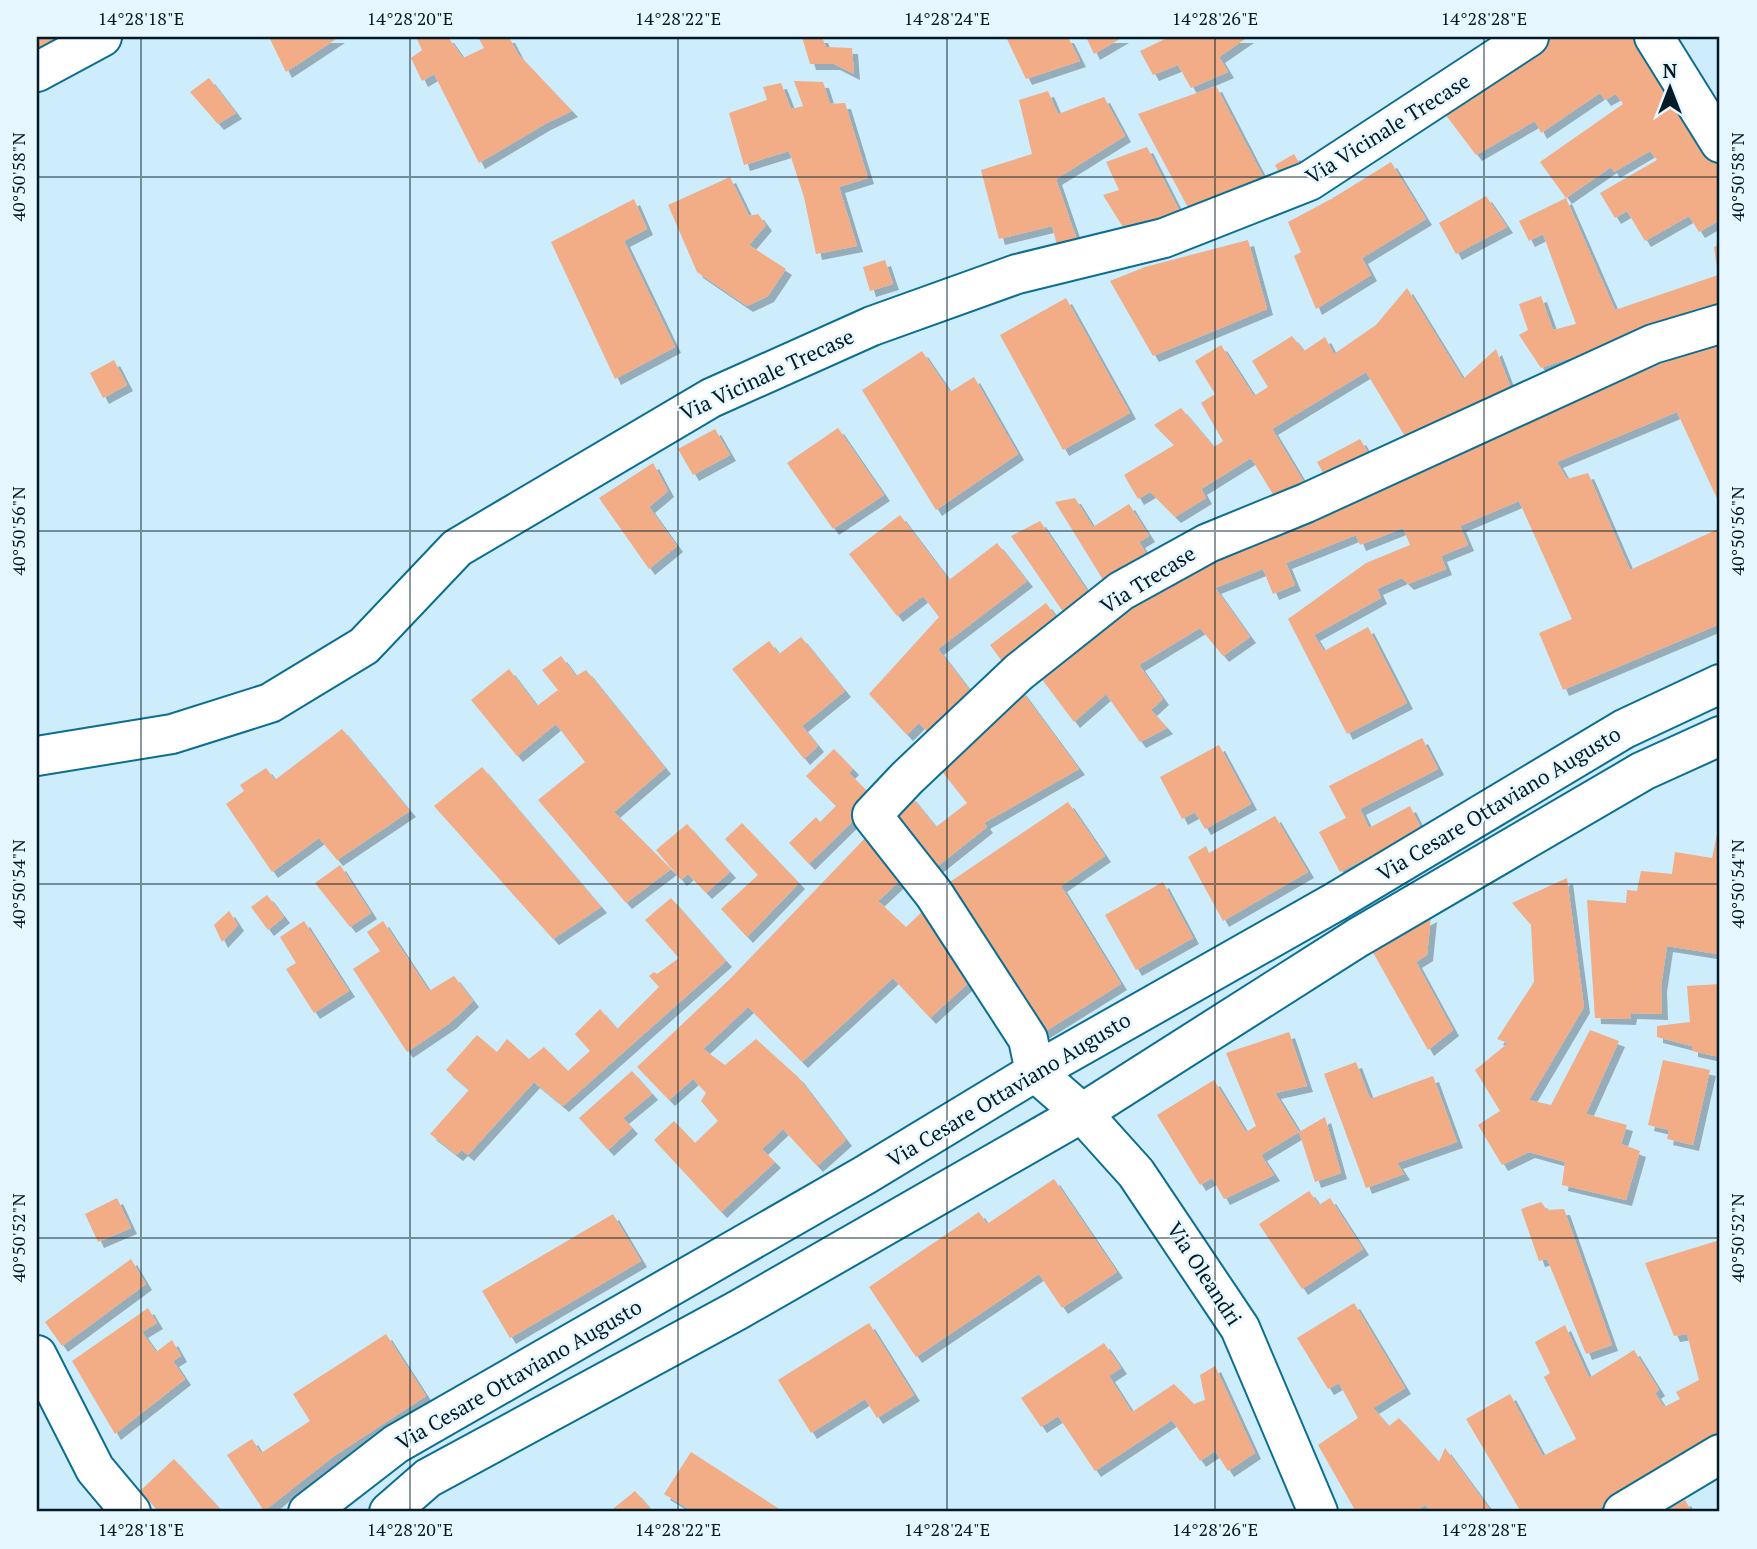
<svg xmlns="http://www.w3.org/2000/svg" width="1757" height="1549" font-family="'PT Serif',serif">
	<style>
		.building { fill: #f2ac86; filter: url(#shadow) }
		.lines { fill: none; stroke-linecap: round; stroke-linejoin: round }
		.minor-casing { stroke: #0c6e91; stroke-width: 42 }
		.minor { stroke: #fff; stroke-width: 38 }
		.ticks { fill: none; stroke: #021b26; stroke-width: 2; stroke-opacity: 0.45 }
		.labels { text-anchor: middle; stroke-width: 5; stroke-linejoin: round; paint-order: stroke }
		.street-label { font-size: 21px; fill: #021b26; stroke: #e7f7ff }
		.neatline { fill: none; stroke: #021b26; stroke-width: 2.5 }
		.ticks-label { font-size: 18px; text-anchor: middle; fill: #021b26 }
	</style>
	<defs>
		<filter id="shadow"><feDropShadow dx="6" dy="6" stdDeviation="0" flood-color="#0004"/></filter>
	</defs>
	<rect width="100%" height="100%" fill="#cdecfc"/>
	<!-- building -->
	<path class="building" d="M44 37H90L37 65V40Z
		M269 37H339L286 72Z
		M416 37H448L463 58 484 48 478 37H509L518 54 572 111 545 124 479 163 434 74 422 81 411 58 422 50Z
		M802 37H822L826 47 852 48 854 74 834 64H810Z
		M1006 37H1068L1080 61 1026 79Z
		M1086 37H1123L1094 54Z
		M1169 37H1248L1219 57 1228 72 1191 88 1178 65 1153 75 1140 51Z
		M1550 37H1632L1695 128 1720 158V220L1699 232 1689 216 1645 241 1627 211 1615 218 1600 193 1657 160 1650 151 1614 172 1611 167 1566 198 1540 162 1623 104 1616 94 1605 100 1600 93 1541 133 1535 121 1476 155 1445 114Z
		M209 78 236 113 218 124 190 92Z
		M794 81 823 82 830 104 845 103 868 178 839 187 857 246 816 254 804 197 789 151 744 165 729 113 767 100 763 87 781 83 791 109 803 106Z
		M1216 86 1268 186 1193 217 1138 114Z
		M1048 91 1058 114 1104 97 1125 136 1056 179 1080 249 1059 253 1052 226 999 239 981 170 1032 154 1019 100Z
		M1147 147 1182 216 1129 237 1103 195 1119 190 1106 162Z
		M1294 154 1304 171 1284 182 1275 165Z
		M1391 162 1426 219 1362 258 1371 275 1316 309 1294 256 1301 252 1288 222 1333 198Z
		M730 177 749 216 758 214 766 225 749 245 786 269 768 296 747 306 697 272 668 205Z
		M1486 196 1507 227 1456 254 1439 223Z
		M1566 198 1615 310 1718 275 1714 247 1720 244V308L1541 368 1519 335 1528 330 1519 304 1541 296 1553 330 1576 324 1543 234 1529 241 1519 221Z
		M634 199 647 229 624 241 675 347 615 379 551 242Z
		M1248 240 1267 309 1153 356 1110 281 1145 267Z
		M885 260 893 284 870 291 863 267Z
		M1407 288 1463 379 1496 349 1510 386 1484 405 1409 443 1366 372 1272 429 1308 489 1280 506 1251 458 1201 489 1206 498 1175 517 1150 492 1138 499 1124 475 1174 445 1154 425 1181 408 1214 447 1223 441 1201 403 1215 394 1195 361 1221 345 1254 396 1268 387 1252 361 1292 336 1304 351 1325 337 1334 354 1376 325Z
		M1066 298 1130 413 1063 450 1000 335Z
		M1720 340V505L1677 412 1557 462 1567 479 1588 473 1630 570 1720 528V624L1563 690 1539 633 1572 619 1519 501 1460 526 1468 545 1441 556 1446 569 1408 584 1402 578 1377 589 1381 598 1314 635 1324 651 1368 627 1407 703 1347 734 1288 619 1366 563 1410 545 1403 528 1360 545 1356 535 1286 563 1295 585 1273 594 1263 569 1215 588 1250 637 1223 656 1200 628 1139 665 1163 699 1151 710 1167 728 1140 742 1106 694 1074 722 1035 670 1139 593 1430 457Z
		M922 351 950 392 974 377 1018 454 936 510 862 390Z
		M114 360 127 385 103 398 90 373Z
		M838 428 884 495 833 529 787 463Z
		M715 429 730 455 693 475 678 449Z
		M1360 439 1371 458 1359 466 1355 459 1343 466 1328 482 1317 462Z
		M653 463 668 491 649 507 677 546 649 569 599 498Z
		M1075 498 1093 527 1129 504 1149 536 1139 542 1148 556 1105 583 1055 502Z
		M900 515 949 580 997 543 1027 581 938 649 978 701 935 740 919 723 907 735 869 694 939 617 923 596 897 616 849 554Z
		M1040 521 1094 601 1068 619 1011 536Z
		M1046 603 1063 626 1007 668 990 645Z
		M801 637 845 691 802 726 818 746 804 759 732 669 769 641 779 654Z
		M561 656 576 676 586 670 665 768 614 812 671 869 626 903 538 800 585 762 556 724 517 756 471 700 509 669 537 706 558 690 542 670Z
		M1020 689 1079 769 984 823 987 827 929 873 884 816 910 795 936 827 967 803 940 769Z
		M342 729 410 811 337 860 319 838 272 872 226 804 244 791 240 785 266 768 275 780Z
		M1422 738 1438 769 1360 809 1369 828 1410 806 1422 830 1340 872 1319 832 1346 818 1329 786Z
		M1219 745 1251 804 1205 829 1195 812 1182 819 1160 777Z
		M834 749 853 769 849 773 875 799 809 864 789 843 816 817 820 822 836 806 806 776Z
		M482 767 601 907 553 939 434 806Z
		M1068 802 1105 856 1061 886 1121 984 1041 1034 941 888Z
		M1275 816 1308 872 1223 921 1188 857 1206 846 1209 853Z
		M742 823 799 883 747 937 721 909 758 875 725 839Z
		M687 824 730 872 706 893 688 874 681 880 656 850Z
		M1719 825 1720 968 1717 954 1667 946 1661 986 1662 1014 1631 1013 1630 1019 1595 1018 1587 900 1626 903 1627 890 1637 891 1641 871 1672 874 1675 852 1712 858Z
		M869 834 906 875 878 901 906 927 927 907 976 976 930 1018 893 978 802 1062 748 1007 703 1049 725 1065 756 1039 798 1077 846 1140 817 1166 783 1129 762 1149 775 1162 721 1212 654 1140 674 1121 695 1143 718 1121 701 1101 706 1093 693 1079 669 1100 637 1067 731 978Z
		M340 865 371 913 350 927 315 883Z
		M1567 878 1584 1007 1529 1100 1551 1105 1590 1030 1619 1041 1586 1114 1627 1125 1621 1144 1640 1151 1626 1200 1562 1185 1565 1162 1529 1152 1502 1165 1478 1125 1500 1111 1475 1070 1508 1043 1497 1039 1534 982 1531 925 1512 903Z
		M1163 882 1193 938 1136 970 1105 915Z
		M267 895 284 917 268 930 251 907Z
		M671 898 726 961 563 1106 534 1082 468 1155 462 1150 457 1155 430 1134 469 1090 446 1070 477 1035 497 1052 507 1039 529 1059 544 1047 568 1071 590 1051 575 1034 600 1009 617 1029 659 987 649 976 654 972 657 974 679 958 645 920Z
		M229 911 238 925 222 942 214 925Z
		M1431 916 1427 955 1416 962 1453 1030 1428 1050 1371 949Z
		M304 921 349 991 314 1013 286 969 296 963 280 937Z
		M383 921 429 991 454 976 473 1001 450 1023 407 1052 353 969 380 951 367 932Z
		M1720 984V1057L1692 1051V1046L1657 1037V1026L1690 1022 1687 986Z
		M1289 1032 1307 1086 1275 1093 1299 1132 1261 1155 1274 1175 1224 1199 1212 1178 1200 1185 1157 1115 1214 1080 1246 1132 1256 1126 1226 1053Z
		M1663 1060 1710 1070 1693 1145 1667 1139 1669 1130 1648 1125Z
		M1356 1062 1370 1099 1433 1076 1457 1142 1397 1163 1404 1174 1366 1188 1324 1074Z
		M632 1071 652 1094 623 1118 632 1128 608 1150 579 1118Z
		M1325 1117 1341 1173 1315 1182 1299 1132Z
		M1054 1179 1117 1272 1062 1308 1039 1274 916 1357 869 1287 979 1212 987 1224Z
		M1309 1191 1319 1205 1330 1198 1363 1249 1302 1289 1259 1224Z
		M117 1198 131 1228 98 1242 85 1214Z
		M1541 1202 1547 1210 1564 1209 1612 1345 1586 1354 1547 1259 1539 1261 1521 1209Z
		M613 1214 641 1261 510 1338 482 1291Z
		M1720 1240V1432L1594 1512H1521L1466 1419 1510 1394 1543 1456 1576 1439 1544 1377 1550 1373 1535 1342 1565 1325 1589 1378 1634 1350 1659 1390 1655 1393 1664 1407 1680 1399 1676 1392 1699 1380 1687 1334 1674 1336 1645 1263Z
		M131 1259 146 1284 62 1346 45 1322Z
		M1354 1303 1405 1388 1373 1408 1389 1426 1399 1418 1439 1462 1445 1448 1492 1512H1434L1425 1505 1414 1512H1356L1318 1445 1358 1418 1339 1383 1328 1389 1297 1338Z
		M148 1308 157 1323 142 1332 156 1352 172 1340 181 1356 173 1361 185 1379 115 1434 72 1361Z
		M869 1323 914 1395 877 1418 865 1399 811 1433 778 1380Z
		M386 1334 426 1396 334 1456 264 1511 227 1455 252 1439 261 1453 310 1421 293 1394Z
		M1104 1343 1121 1368 1109 1376 1132 1412 1174 1384 1194 1404 1205 1400 1200 1375 1215 1366 1255 1453 1228 1471 1215 1451 1200 1461 1172 1420 1095 1471 1058 1416 1041 1427 1021 1398Z
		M691 1452 784 1512H694L664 1494Z
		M174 1459 223 1512H159L140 1491Z
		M635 1491 653 1512H609Z
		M1685 1500 1692 1512H1663Z"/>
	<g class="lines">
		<!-- minor casing -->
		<g class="minor-casing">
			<path id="minor" d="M1654 37 1720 143
				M37 72 102 37
				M37 756 172 734 270 703 364 646 457 548 711 398 872 326 1017 274 1164 238 1309 181 1529 37
				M37 1355 95 1469 131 1512
				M308 1512 396 1444 865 1175 1035 1072 1335 902 1624 729 1720 684
				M389 1512 428 1478 738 1310 1082 1113 1357 938 1643 771 1720 736
				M1318 1512 1240 1328 1136 1173 1082 1113 1035 1072 1028 1039 934 894 872 815 907 778 1019 672 1121 591 1208 543 1306 503 1653 344 1720 324
				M1623 1512 1720 1454"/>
		</g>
		<!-- minor -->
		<use href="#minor" class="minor"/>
	</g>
	<!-- ticks -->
	<path class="ticks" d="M141 37V1512M410 37V1512M678 37V1512M947 37V1512M1215 37V1512M1484 37V1512M37 177H1720M37 531H1720M37 884H1720M37 1238H1720"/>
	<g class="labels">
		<!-- street labels -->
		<g class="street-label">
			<text transform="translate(1388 129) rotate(-32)" y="7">Via Vicinale Trecase</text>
			<text transform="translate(767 375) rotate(-25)" y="7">Via Vicinale Trecase</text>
			<text transform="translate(1148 580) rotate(-32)" y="7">Via Trecase</text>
			<text transform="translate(1499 804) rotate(-31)" y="7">Via Cesare Ottaviano Augusto</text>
			<text transform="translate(1009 1090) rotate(-31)" y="7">Via Cesare Ottaviano Augusto</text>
			<text transform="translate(1204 1274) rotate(57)" y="7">Via Oleandri</text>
			<text transform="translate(519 1375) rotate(-30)" y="7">Via Cesare Ottaviano Augusto</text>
		</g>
	</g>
	<!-- border -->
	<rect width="1757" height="1549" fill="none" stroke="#e7f7ff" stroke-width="77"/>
	<!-- north arrow -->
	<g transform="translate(1670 88)" stroke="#e7f7ff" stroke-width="5" paint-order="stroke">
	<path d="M0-5L12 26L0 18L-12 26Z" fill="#021b26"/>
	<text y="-10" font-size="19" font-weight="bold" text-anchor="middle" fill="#021b26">N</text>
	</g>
	<rect x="38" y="38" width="1680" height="1472" class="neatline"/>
	<g class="ticks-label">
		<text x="141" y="25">14°28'18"E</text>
		<text x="410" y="25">14°28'20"E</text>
		<text x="678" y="25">14°28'22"E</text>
		<text x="947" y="25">14°28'24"E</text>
		<text x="1215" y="25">14°28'26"E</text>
		<text x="1484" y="25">14°28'28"E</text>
		<text transform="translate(19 177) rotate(-90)" y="6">40°50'58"N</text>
		<text transform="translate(1738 177) rotate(-90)" y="6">40°50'58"N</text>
		<text transform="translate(19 531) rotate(-90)" y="6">40°50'56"N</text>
		<text transform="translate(1738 531) rotate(-90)" y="6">40°50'56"N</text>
		<text transform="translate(19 884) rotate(-90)" y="6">40°50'54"N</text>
		<text transform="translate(1738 884) rotate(-90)" y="6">40°50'54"N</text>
		<text transform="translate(19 1238) rotate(-90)" y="6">40°50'52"N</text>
		<text transform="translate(1738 1238) rotate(-90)" y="6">40°50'52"N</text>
		<text x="141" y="1536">14°28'18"E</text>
		<text x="410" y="1536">14°28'20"E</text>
		<text x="678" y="1536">14°28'22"E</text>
		<text x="947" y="1536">14°28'24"E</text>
		<text x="1215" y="1536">14°28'26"E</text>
		<text x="1484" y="1536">14°28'28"E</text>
	</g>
</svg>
